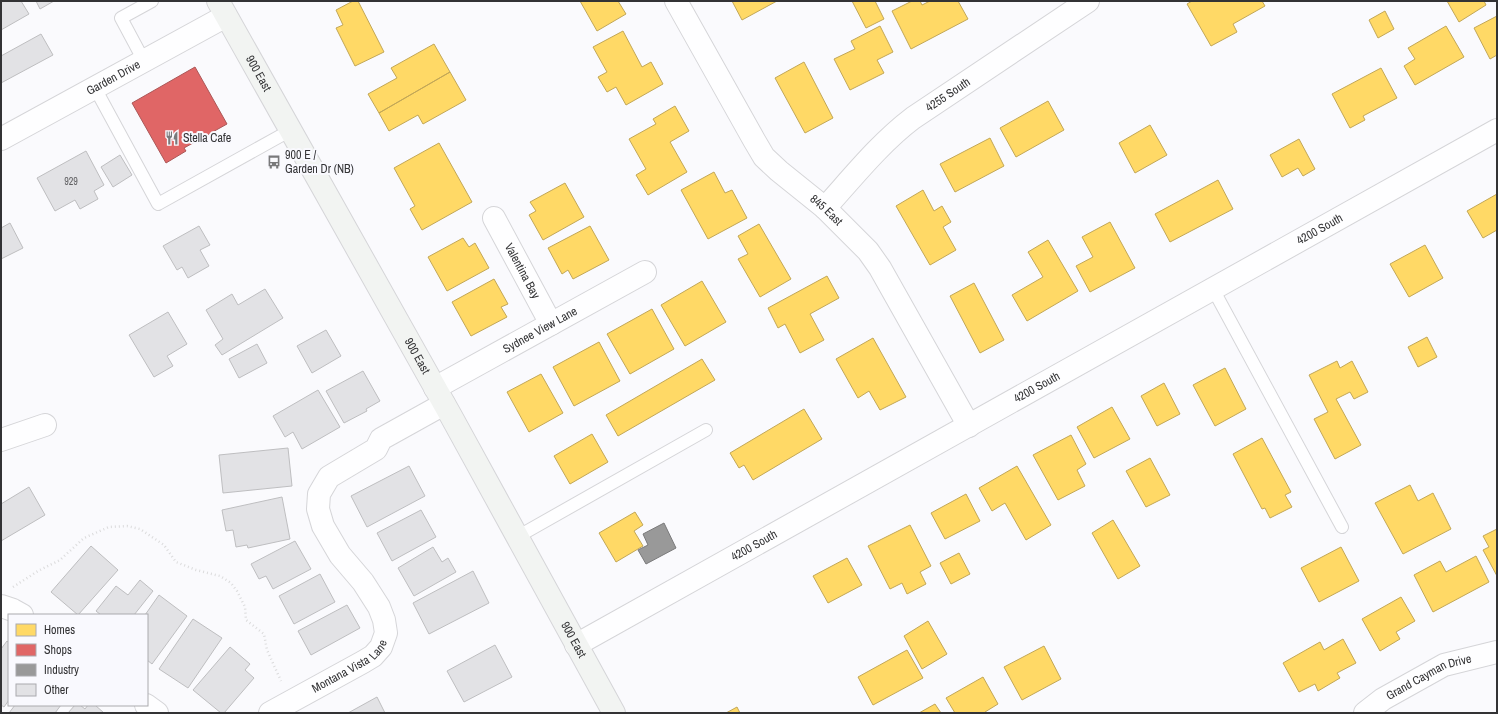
<svg xmlns="http://www.w3.org/2000/svg" width="1498" height="714" font-family="'Archivo Narrow',sans-serif">
	<style>
		.homes { fill: #ffd966; stroke: #c2a757 }
		.shops { fill: #e06666; stroke: #ac5757 }
		.industry { fill: #999; stroke: #7a7a7b }
		.building { fill: #e2e2e5; stroke: #bebec0 }
		.lines { fill: none; stroke-linecap: round; stroke-linejoin: round }
		.lane-casing { stroke: #d5d5d8; stroke-width: 14 }
		.street-casing { stroke: #d5d5d8; stroke-width: 24 }
		.secondary-casing { stroke: #d5d5d8; stroke-width: 24 }
		.path { stroke: #dbdbdc; stroke-width: 2.5; stroke-dasharray: 1 3; stroke-linecap: butt }
		.lane { stroke: #fefeff; stroke-width: 12 }
		.street { stroke: #fefeff; stroke-width: 22 }
		.secondary { stroke: #f2f4f2; stroke-width: 22 }
		.labels { text-anchor: middle; stroke-width: 4; stroke-linejoin: round; paint-order: stroke }
		.number-label { font-size: 10px; fill: #606062 }
		.street-label { font-size: 12px; fill: #333335; stroke: #f9f9fe }
		.poi-label { font-size: 12px; fill: #333335; stroke: #f9f9fe; text-anchor: start }
	</style>
	<rect width="100%" height="100%" fill="#fafafd"/>
	<!-- homes -->
	<path class="homes" d="M353 1H358L384 52 355 66 336 28 343 25 336 10Z
		M580 1H618L626 14 597 31Z
		M732 1H777L742 20Z
		M852 1H875L884 19 866 28Z
		M912 1H920L922 5 930 1H958L968 19 911 49 892 11Z
		M1192 1H1262L1265 6 1233 24 1237 32 1211 46 1187 4Z
		M1447 1H1484L1486 5 1459 22Z
		M1385 11 1394 29 1378 38 1369 20Z
		M1497 16V55L1490 59 1474 28Z
		M880 26 893 52 877 60 884 73 850 90 834 59 855 49 851 41Z
		M1446 26 1464 57 1415 85 1404 66 1415 59 1408 48Z
		M623 31 642 67 651 62 663 84 626 105 616 87 607 92 598 77 607 72 593 47Z
		M434 44 450 72 379 113 368 94 397 78 391 68Z
		M804 62 833 118 805 133 775 78Z
		M1381 68 1397 98 1363 116 1365 120 1350 128 1332 94Z
		M450 72 466 100 423 124 418 115 389 131 379 113Z
		M1048 101 1064 130 1016 157 1000 128Z
		M675 106 689 131 670 142 687 172 648 195 636 175 646 169 629 139 656 124 653 119Z
		M1150 125 1167 155 1135 173 1119 143Z
		M990 138 1004 166 955 192 940 164Z
		M1299 139 1315 169 1303 176 1298 168 1282 177 1270 155Z
		M439 143 472 202 422 230 410 209 415 206 394 168Z
		M714 172 725 193 732 190 747 218 708 239 681 190Z
		M1218 180 1233 209 1170 242 1155 214Z
		M565 183 584 217 543 240 529 215 536 211 530 202Z
		M923 190 934 211 942 206 951 222 943 227 956 250 930 265 896 206Z
		M1497 194V230L1483 238 1467 211Z
		M1110 222 1135 268 1090 292 1076 266 1093 257 1082 237Z
		M759 224 791 279 760 297 738 259 748 254 738 236Z
		M590 226 609 260 573 279 568 270 562 274 548 248Z
		M463 238 469 247 475 243 489 268 447 291 428 257Z
		M1048 240 1078 291 1027 321 1012 295 1043 277 1028 252Z
		M1425 245 1443 278 1409 297 1390 264Z
		M827 276 839 298 810 314 824 340 800 353 785 324 778 328 768 308Z
		M494 279 508 304 501 307 507 317 471 336 452 302Z
		M702 281 726 322 685 346 661 305Z
		M974 283 1004 340 980 353 950 296Z
		M652 309 674 349 630 374 607 334Z
		M1427 337 1437 357 1418 367 1408 347Z
		M873 338 906 397 880 410 869 391 858 398 836 359Z
		M599 342 620 381 574 406 553 367Z
		M702 359 715 380 618 436 606 415Z
		M1337 361 1340 368 1352 361 1368 392 1354 399 1350 392 1336 399 1361 445 1335 459 1314 419 1328 412 1309 375Z
		M1225 368 1246 409 1215 426 1193 385Z
		M541 374 563 413 529 432 507 392Z
		M1164 383 1180 414 1157 426 1141 396Z
		M1112 407 1130 439 1094 458 1077 427Z
		M804 409 822 439 753 480 744 465 739 468 730 453Z
		M592 434 608 462 570 484 554 456Z
		M1071 435 1086 464 1077 470 1085 486 1058 500 1033 455Z
		M1262 438 1291 492 1285 495 1292 507 1270 518 1265 508 1262 509 1233 454Z
		M1150 458 1170 495 1146 507 1126 471Z
		M1017 466 1051 525 1026 540 1005 503 992 511 979 488Z
		M1410 485 1418 501 1433 493 1451 529 1403 554 1375 503Z
		M966 494 980 521 945 539 931 513Z
		M635 512 643 525 634 531 643 546 616 562 599 533Z
		M1113 520 1140 566 1118 579 1092 533Z
		M910 525 931 566 920 572 926 584 907 594 902 583 890 589 868 546Z
		M1497 529V576L1483 550 1489 547 1483 536Z
		M1341 547 1359 581 1319 602 1301 568Z
		M959 553 970 574 951 584 940 563Z
		M1476 556 1489 582 1433 612 1414 575 1440 561 1446 572Z
		M847 558 862 585 828 603 813 576Z
		M1401 597 1415 621 1396 632 1400 639 1380 651 1362 619Z
		M928 621 947 654 922 669 904 636Z
		M1343 639 1356 663 1337 673 1340 678 1318 691 1315 684 1299 692 1283 663 1320 642 1324 650Z
		M1044 646 1061 679 1022 700 1004 667Z
		M907 650 923 678 873 705 858 677Z
		M983 677 998 704 985 712V713H955L946 698Z
		M935 704 941 713H919Z
		M737 707 740 713H726Z"/>
	<!-- shops -->
	<path class="shops" d="M195 67 227 124 184 148 186 151 166 163 132 103Z"/>
	<!-- industry -->
	<path class="industry" d="M664 523 676 548 646 564 638 550 648 545 643 534Z"/>
	<!-- building -->
	<path class="building" d="M1 1H21L29 14 1 30Z
		M36 1H54L40 9Z
		M41 34 53 55 1 83V56Z
		M86 151 104 185 94 191 98 199 80 209 75 200 55 211 37 178Z
		M120 155 132 175 113 187 101 167Z
		M10 223 23 248 1 259V228Z
		M199 226 210 245 200 250 209 266 188 278 182 267 177 270 163 246Z
		M265 289 283 318 222 355 215 345 223 339 206 310 232 294 238 305Z
		M168 312 187 344 167 356 173 366 154 377 129 335Z
		M326 330 341 356 312 373 297 346Z
		M257 344 267 363 239 378 229 359Z
		M363 371 380 401 366 409 367 411 344 423 326 391Z
		M318 390 340 427 302 449 293 432 285 437 273 416Z
		M288 448 292 486 223 493 219 455Z
		M409 466 425 496 367 527 351 496Z
		M29 487 45 515 1 541V504Z
		M282 497 290 539 248 548 247 545 236 547 233 530 226 531 222 510Z
		M421 510 436 537 392 561 377 533Z
		M295 541 311 569 273 589 266 576 259 579 251 564Z
		M91 546 118 570 78 615 51 592Z
		M433 547 442 562 448 558 456 572 414 596 398 568Z
		M473 571 489 603 429 634 413 603Z
		M320 574 335 602 294 624 279 596Z
		M140 580 153 591 134 615H101L96 611 116 586 128 595Z
		M159 595 187 616 152 664 147 660V615H145Z
		M347 605 360 628 311 655 298 631Z
		M193 619 222 638 188 688 159 669Z
		M7 641 9 643V700L4 707 1 705V649Z
		M495 645 512 677 464 702 447 671Z
		M230 647 250 664 245 670 254 678 224 713H221L193 690Z
		M377 697 385 713H348Z
		M15 705H61L55 713H9Z
		M75 705H80L85 709 88 705H95L104 713H68Z"/>
	<g class="lines">
		<!-- lane casing -->
		<g class="lane-casing">
			<path id="lane" d="M144 61 121 18 152 1
				M95 88 158 204 291 130
				M1213 289 1342 527
				M517 537 706 430"/>
		</g>
		<!-- street casing -->
		<g class="street-casing">
			<g id="street">
				<path id="s1" d="M676 1 754 140 764 157 779 171 825 208 868 251 880 268 969 426"/>
				<path id="s2" d="M1 139 226 16"/>
				<path id="s3" d="M825 208C853 177 880 143 913 118L1088 1"/>
				<path id="s4" d="M494 218 551 324"/>
				<path id="s5" d="M435 388 645 272"/>
				<path d="M1 440 45 425"/>
				<path d="M1 606 13 610 22 615"/>
				<path id="s6" d="M576 645 1497 130"/>
				<path d="M146 705 157 713"/>
				<path id="s7" d="M270 713 363 662 373 656 381 647 386 633 384 620 379 607 363 582 340 555 323 526 318 509 319 494 329 477 376 449 381 439 444 404"/>
				<path id="s8" d="M1365 713 1383 699 1444 665 1497 652"/>
			</g>
		</g>
		<!-- secondary casing -->
		<g class="secondary-casing">
			<g id="secondary">
				<path id="s9" d="M218 1 451 416 614 713"/>
			</g>
		</g>
		<!-- path -->
		<path class="path" d="M13 587 38 571 60 560 84 538 109 527 127 526 140 529 164 545 176 562 196 570 220 576 231 583 237 591 245 607 246 620 264 634 267 650 281 681"/>
		<!-- lane -->
		<use href="#lane" class="lane"/>
		<!-- street -->
		<use href="#street" class="street"/>
		<!-- secondary -->
		<use href="#secondary" class="secondary"/>
	</g>
	<!-- icons -->
	<defs>
		<g id="restaurant-bare" transform="scale(1.08)"><path d="M-5-6h1v4h1v-4h1v4h1v-4h1v5L-1.5 .5V6h-2V.5L-5-1ZM5-6V6H3V1.5H1.5Q1.5-4 5-6Z" fill="#79797b" stroke="#f9f9fe" stroke-width="2.5" paint-order="stroke"/></g>
		<g id="bus-bare" transform="scale(1.08)"><path d="M-5-6H5V4H4V6H2V4H-2V6H-4V4H-5ZM-3.5-4V0h7V-4ZM-3.5 1.2v1.5H-2V1.2ZM2 1.2v1.5H3.5V1.2Z" fill="#79797b" stroke="#f9f9fe" stroke-width="2.5" paint-order="stroke"/></g>
	</defs>
	<g fill-rule="evenodd">
		<use href="#restaurant-bare" x="172" y="138"/>
		<use href="#bus-bare" x="274" y="162"/>
	</g>
	<g class="labels">
		<!-- number labels -->
		<g class="number-label">
			<text x="71" y="185">929</text>
		</g>
		<!-- street labels -->
		<g class="street-label">
			<text dy="4" stroke="none"><textPath href="#s9" startOffset="83">900 East</textPath></text>
			<text dy="4" stroke="none"><textPath href="#s2" startOffset="128">Garden Drive</textPath></text>
			<text dy="4" stroke="none"><textPath href="#s3" startOffset="168">4255 South</textPath></text>
			<text dy="4" stroke="none"><textPath href="#s1" startOffset="261">845 East</textPath></text>
			<text dy="4" stroke="none"><textPath href="#s6" startOffset="852">4200 South</textPath></text>
			<text dy="4" stroke="none"><textPath href="#s4" startOffset="60">Valentina Bay</textPath></text>
			<text dy="4" stroke="none"><textPath href="#s5" startOffset="120">Sydnee View Lane</textPath></text>
			<text dy="4" stroke="none"><textPath href="#s9" startOffset="407">900 East</textPath></text>
			<text dy="4" stroke="none"><textPath href="#s6" startOffset="528">4200 South</textPath></text>
			<text dy="4" stroke="none"><textPath href="#s6" startOffset="204">4200 South</textPath></text>
			<text dy="4" stroke="none"><textPath href="#s9" startOffset="731">900 East</textPath></text>
			<text dy="4" stroke="none"><textPath href="#s7" startOffset="93">Montana Vista Lane</textPath></text>
			<text dy="4" stroke="none"><textPath href="#s8" startOffset="74">Grand Cayman Drive</textPath></text>
		</g>
		<!-- poi labels -->
		<g class="poi-label">
			<text x="183" y="142">Stella Cafe</text>
			<text x="285" y="159">900 E /<tspan x="285" dy="14">Garden Dr (NB)</tspan></text>
		</g>
	</g>
	<!-- border -->
	<rect width="1498" height="714" fill="none" stroke="#333335" stroke-width="4"/>
	<!-- legend -->
	<rect x="8" y="614" width="140" height="92" fill="#f9f9fe" stroke="#aaaaae"/>
	<rect x="16" y="624" width="20" height="12" fill="#ffd966" stroke="#aaaaae"/>
	<text x="44" y="634" font-size="12" fill="#333335">Homes</text>
	<rect x="16" y="644" width="20" height="12" fill="#e06666" stroke="#aaaaae"/>
	<text x="44" y="654" font-size="12" fill="#333335">Shops</text>
	<rect x="16" y="664" width="20" height="12" fill="#999999" stroke="#aaaaae"/>
	<text x="44" y="674" font-size="12" fill="#333335">Industry</text>
	<rect x="16" y="684" width="20" height="12" fill="#e2e2e5" stroke="#aaaaae"/>
	<text x="44" y="694" font-size="12" fill="#333335">Other</text>
</svg>
